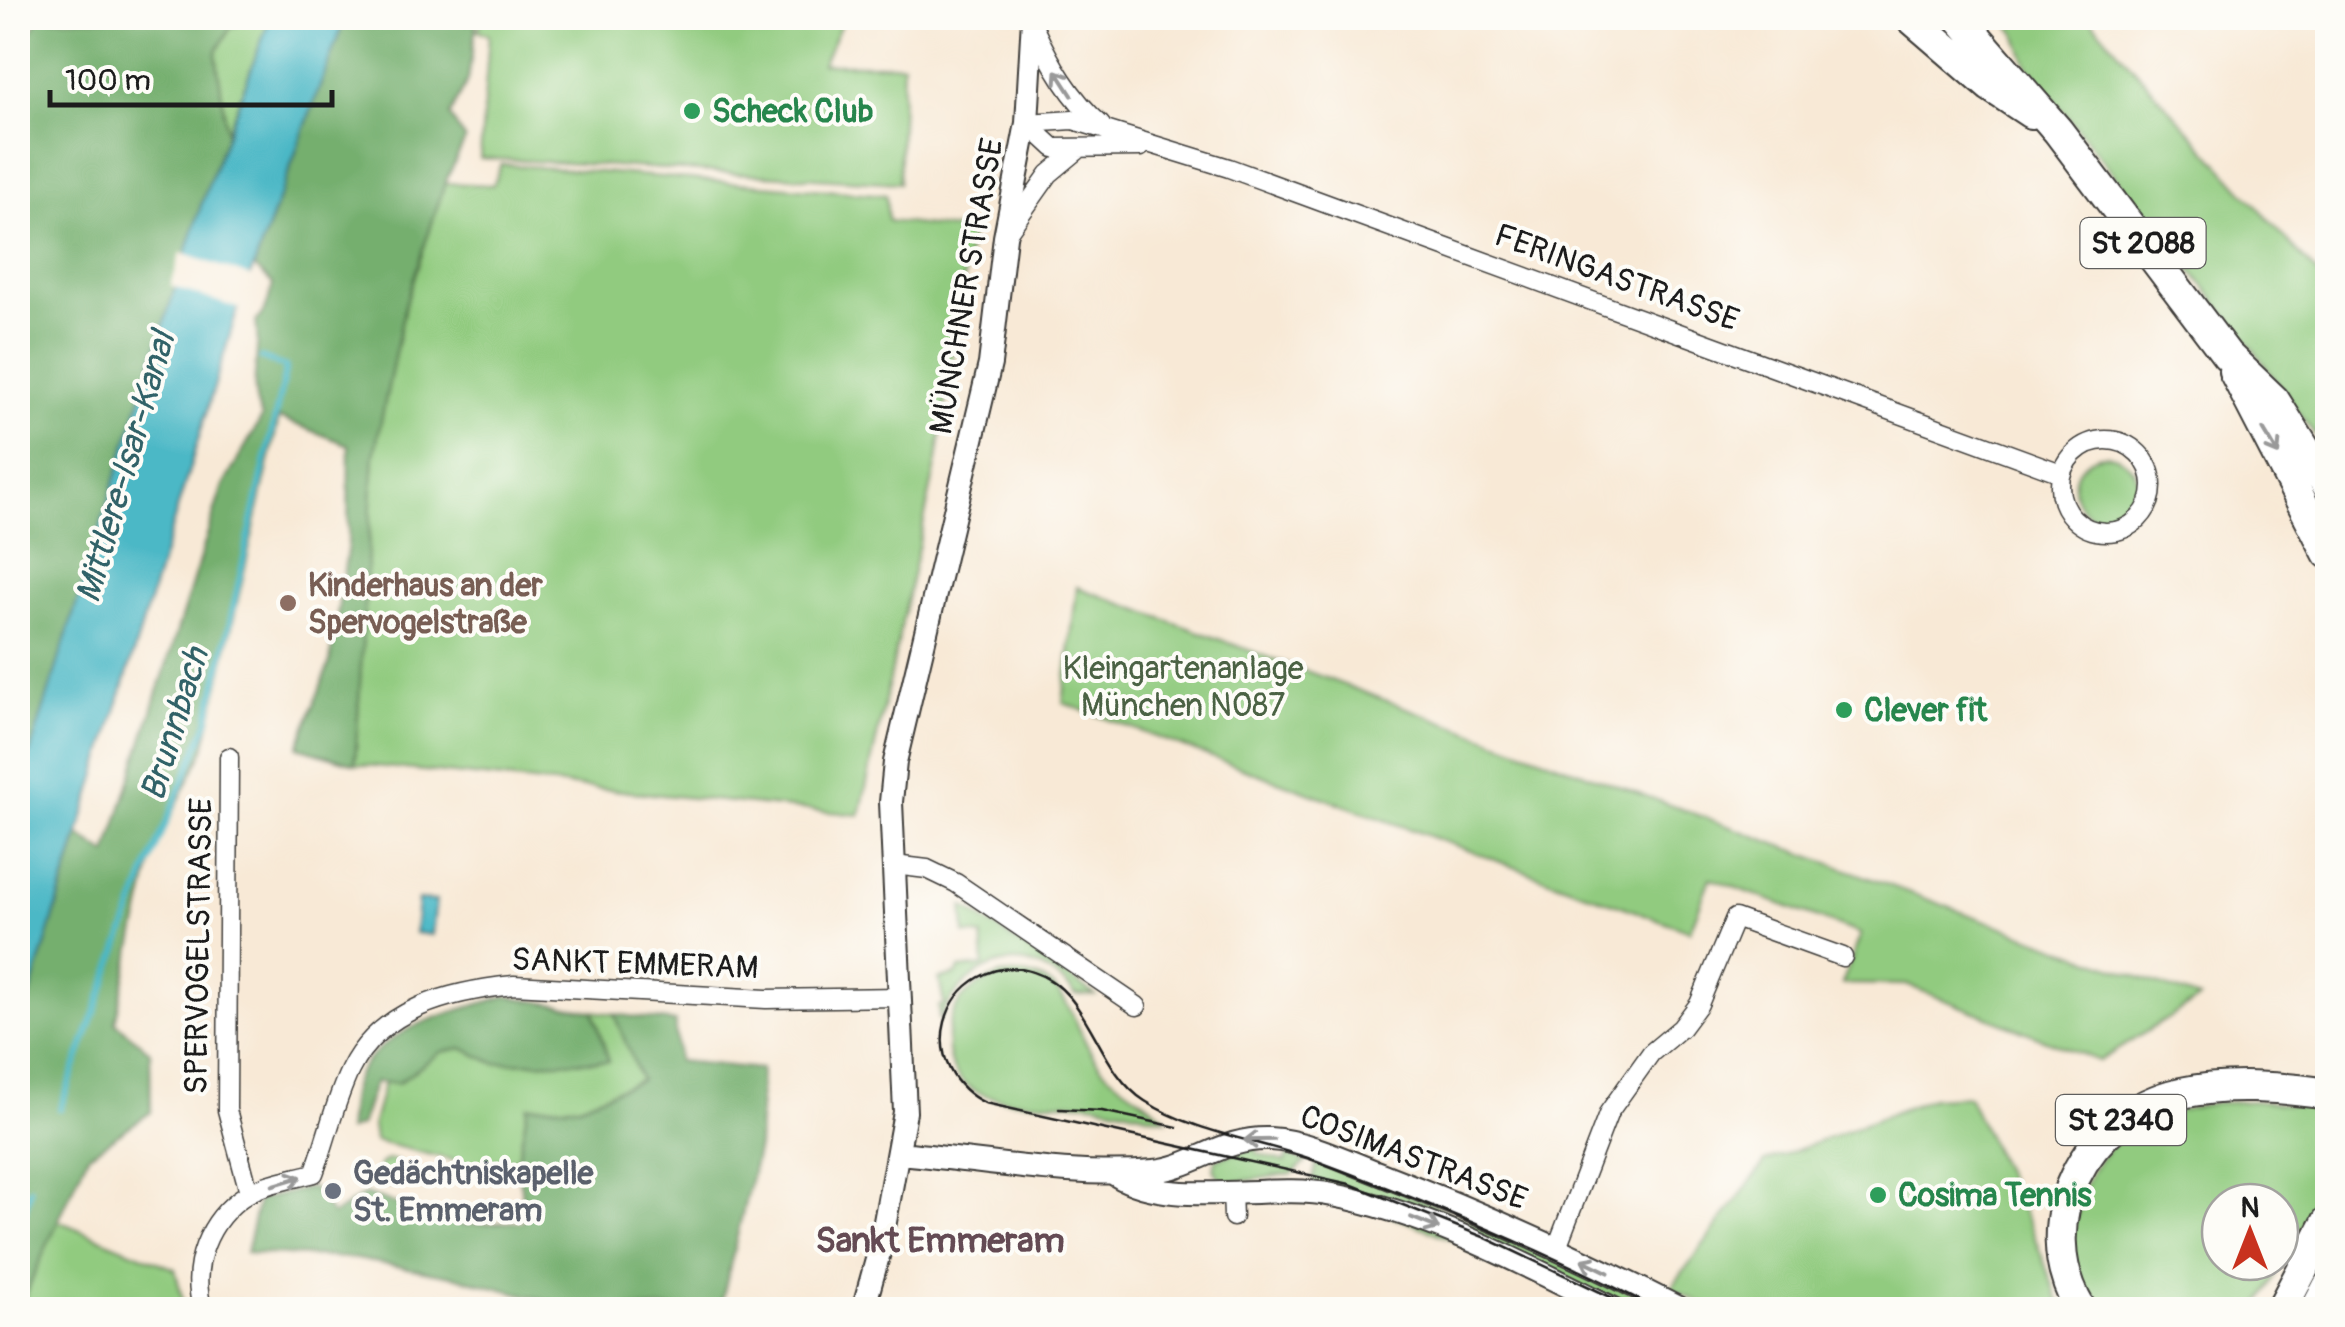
<svg xmlns="http://www.w3.org/2000/svg" width="2345" height="1327" font-family="Pangolin,sans-serif">
	<style>
		.green { fill: #91cb7f; stroke: #56744e; stroke-width: 2.5; fill-rule: evenodd }
		.forest { fill: #74af6e; stroke: #486645; stroke-width: 2.5 }
		.water { fill: #4bb8c6; stroke: #346a71; stroke-width: 2.5 }
		.pier { fill: #f8e9d6 }
		.lines { fill: none; stroke-linecap: round; stroke-linejoin: round }
		.stream { stroke: #4bb8c6; stroke-width: 6 }
		.street-casing { stroke: #3d3b38; stroke-width: 21 }
		.secondary-casing { stroke: #3d3b38; stroke-width: 26 }
		.highway-casing { stroke: #3d3b38; stroke-width: 34 }
		.street { stroke: #fff; stroke-width: 18 }
		.secondary { stroke: #fff; stroke-width: 22 }
		.highway { stroke: #fff; stroke-width: 30 }
		.tram { stroke: #1c1c1c; stroke-width: 2.5 }
		.oneway { stroke: #999 }
		.leisure-dot { fill: #2e9e5b; stroke: #fdfcf7; stroke-width: 4 }
		.education-dot { fill: #8d6e63; stroke: #fdfcf7; stroke-width: 4 }
		.worship-dot { fill: #6b7280; stroke: #fdfcf7; stroke-width: 4 }
		.labels { text-anchor: middle; stroke-width: 8; stroke-linejoin: round; paint-order: stroke }
		.shield { fill: #fdfcf7; stroke: #605f5e; stroke-width: 2.5 }
		.shield-label { font-size: 30px; font-weight: bold; fill: #1c1c1c }
		.leisure-label { font-size: 32px; font-weight: bold; fill: #27864d; stroke: #fdfcf7; text-anchor: start }
		.street-label { font-size: 32px; fill: #1c1c1c; stroke: #fdfcf7 }
		.education-label { font-size: 32px; font-weight: bold; fill: #785e54; stroke: #fdfcf7; text-anchor: start }
		.park-label { font-size: 32px; fill: #4b6244; stroke: #fdfcf7 }
		.worship-label { font-size: 32px; font-weight: bold; fill: #5b616d; stroke: #fdfcf7; text-anchor: start }
		.water-label { font-size: 35px; font-style: italic; fill: #316268; stroke: #fdfcf7 }
		.neighbourhood-label { font-size: 35px; font-weight: bold; fill: #644b54; stroke: #fdfcf7 }
	</style>
	<rect width="100%" height="100%" fill="#fdfcf7"/>
	<filter id="ink" filterUnits="userSpaceOnUse"><feTurbulence type="fractalNoise" baseFrequency=".01" numOctaves="2"/><feDisplacementMap in="SourceGraphic" scale="20" xChannelSelector="R" yChannelSelector="G"/><feConvolveMatrix kernelMatrix="1 2 1 2 8 2 1 2 1" color-interpolation-filters="sRGB"/></filter>
	<filter id="wash" filterUnits="userSpaceOnUse"><feTurbulence type="fractalNoise" baseFrequency=".0048" numOctaves="4" result="noise"/><feDisplacementMap in="SourceGraphic" scale="40" xChannelSelector="R" yChannelSelector="G"/><feGaussianBlur stdDeviation="2.25" result="paint"/><feColorMatrix in="noise" values="0 0 0 0 0 0 0 0 0 0 0 0 0 0 0 0 0 1.4 0 .05"/><feComposite in="paint" operator="in"/></filter>
	<g filter="url(#wash)">
		<rect width="100%" height="100%" fill="#f8e9d6"/>
		<!-- green -->
		<path class="green" d="M251 18H270L227 133 216 53 231 27Z
			M483 18H844L822 64H903L899 183 480 158 489 35 478 30Z
			M2002 18H2089L2327 285V452L2249 343 2028 67 2016 34Z
			M501 164 886 195 888 221 971 231 937 461 860 815 355 764 374 455 405 305 445 183 493 185Z
			M2074 487a32 32 0 1 1 64 0a32 32 0 1 1-64 0Z
			M1077 587 2199 999 2099 1061 1907 985 1842 984 1861 934 1710 878 1690 931 1063 703Z
			M963 906 1095 995H1076C1026 938 968 960 939 1021V1006L944 1004 939 979 956 975 959 969 984 966 982 936 965 934Z
			M1000 975C1077 965 1067 1032 1106 1072 1120 1086 1160 1109 1166 1119 1141 1114 1116 1106 1091 1103 1037 1098 934 1119 949 1026 954 998 976 984 1000 975Z
			M593 1011 614 1014 641 1080 577 1106H528L518 1158 472 1165 374 1141 372 1126 384 1082 398 1083 441 1052 462 1048 494 1063 608 1061Z
			M1968 1096 2031 1228 2062 1309H1713L1671 1288 1765 1162 1932 1098Z
			M2253 1101 2327 1108V1161L2308 1216 2257 1309 2092 1310C2086 1289 2073 1264 2072 1243 2071 1232 2077 1217 2079 1206 2097 1123 2179 1103 2253 1101ZM2220 1202H2280V1262H2220Z
			M1258 1146 1256 1153 1285 1162 1287 1155 1306 1162 1292 1174C1274 1175 1235 1185 1221 1181L1214 1169 1216 1159Z
			M1318 1157 1355 1170 1669 1309H1628L1312 1184Z
			M377 1173a13 13 0 1 1 26 0a13 13 0 1 1-26 0Z
			M56 1220 175 1269 185 1309 20 1310Z"/>
		<!-- forest -->
		<path class="forest" d="M39 18H251L231 27 216 53 227 133 202 202 18 804V54Z
			M345 18H477L468 80 450 116 465 140 445 183 405 305 374 455 355 764 298 747 330 662 348 544 349 445 279 418 204 749 155 849 115 1022 150 1051 151 1112 88 1155 18 1310V1035L79 835 107 854 222 488 262 417C246 389 262 354 256 322L266 308 273 284 254 267Z
			M506 996 593 1011 609 1061 494 1063 462 1048 441 1052 398 1083 375 1082 360 1126 347 1131C349 1114 349 1091 357 1076 386 1024 453 1013 506 996Z
			M614 1014 675 1022 678 1061 761 1069 758 1147 720 1309H578L457 1277 350 1258 246 1253 258 1200 312 1187 332 1215 365 1194 463 1225 524 1221 518 1158 528 1106H577L641 1080Z"/>
		<!-- water -->
		<path class="water" d="M270 18H345L236 315 18 1035V791L202 202Z
			M418 900 436 901 432 935 415 933Z"/>
		<!-- pier -->
		<path class="pier" d="M181 253 255 278 243 310 171 286Z"/>
		<g class="lines">
			<!-- stream -->
			<path class="stream" d="M60 1109 148 867 208 722 286 367 261 358
				M18 1235 30 1189"/>
		</g>
	</g>
	<g filter="url(#ink)">
		<g class="lines">
			<!-- street casing -->
			<g class="street-casing">
				<path id="street" d="M1034 28C1051 64 1070 98 1101 125
					M1027 123 1073 120 1229 168 2061 473
					M1027 123 1054 148 1141 147
					M1008 232 1049 174 1078 150
					M2060 486a46 46 0 1 1 92 0a46 46 0 1 1-92 0Z
					M229 757 227 1110 249 1192
					M894 865 927 869 956 883 1137 1006
					M1232 1191 1233 1217
					M1557 1247 1609 1112 1651 1053 1681 1028 1699 1004 1735 918 1843 957
					M203 1310C189 1267 208 1219 247 1194 265 1183 293 1179 314 1173 327 1139 334 1103 350 1070 380 1008 452 991 514 985L766 999 901 997"/>
			</g>
			<!-- secondary casing -->
			<g class="secondary-casing">
				<path id="secondary" d="M898 1153C981 1160 1070 1178 1154 1171 1195 1167 1223 1137 1270 1139 1306 1141 1344 1160 1378 1173 1482 1213 1583 1259 1682 1310
					M1116 1175C1173 1210 1267 1182 1333 1195 1432 1214 1527 1266 1616 1310
					M863 1310 880 1249 905 1112 891 802 895 762 990 364 1005 237 1027 123 1033 18"/>
			</g>
			<!-- highway casing -->
			<g class="highway-casing">
				<path id="highway" d="M1911 18 1990 86 2031 113
					M1960 18 2058 131 2227 355 2274 400 2328 486
					M2234 371 2328 553
					M2081 1310C2028 1223 2085 1114 2181 1093 2229 1083 2279 1087 2328 1094
					M2281 1310 2328 1221
					M2316 1310 2328 1287"/>
			</g>
			<!-- street -->
			<use href="#street" class="street"/>
			<!-- secondary -->
			<use href="#secondary" class="secondary"/>
			<!-- highway -->
			<use href="#highway" class="highway"/>
			<!-- tram -->
			<path class="tram" d="M1059 1109 1102 1111 1177 1127
				M1638 1310 1486 1238 1350 1184 985 1103C954 1088 936 1056 945 1022 955 983 995 959 1033 972 1091 990 1095 1069 1145 1101 1194 1133 1262 1141 1317 1161 1434 1205 1549 1252 1659 1310"/>
		</g>
		<!-- one-way arrows -->
		<defs><path id="oneway-shaft" d="M-6 0H5M1.5-3L5.5 0L1.5 3" fill="none" stroke-width="1.6" stroke-linecap="round" stroke-linejoin="round" transform="scale(2.5)"/></defs>
		<g class="oneway">
			<use href="#oneway-shaft" transform="translate(1064 83) rotate(-123)"/>
			<use href="#oneway-shaft" transform="translate(2271 442) rotate(59)"/>
			<use href="#oneway-shaft" transform="translate(1259 1140) rotate(179)"/>
			<use href="#oneway-shaft" transform="translate(287 1181) rotate(-17)"/>
			<use href="#oneway-shaft" transform="translate(1425 1223) rotate(22)"/>
			<use href="#oneway-shaft" transform="translate(1595 1266) rotate(-154)"/>
		</g>
	</g>
	<!-- markers -->
	<g class="leisure-dot">
		<circle cx="692" cy="111" r="10"/>
		<circle cx="1844" cy="710" r="10"/>
		<circle cx="1878" cy="1195" r="10"/>
	</g>
	<circle class="education-dot" cx="288" cy="603" r="10"/>
	<circle class="worship-dot" cx="333" cy="1191" r="10"/>
	<g class="labels">
		<!-- shield labels -->
		<g class="shield">
			<rect x="2080.5" y="218" width="125" height="50" rx="8"/>
			<rect x="2056" y="1095" width="130" height="50" rx="8"/>
		</g>
		<g class="shield-label">
			<text x="2143" y="253">St 2088</text>
			<text x="2121" y="1130">St 2340</text>
		</g>
		<!-- leisure labels -->
		<g class="leisure-label">
			<text x="712" y="122">Scheck Club</text>
			<text x="1864" y="721">Clever fit</text>
			<text x="1898" y="1206">Cosima Tennis</text>
		</g>
		<!-- street labels -->
		<g class="street-label">
			<text transform="translate(1617 277) rotate(20)" y="11">FERINGASTRASSE</text>
			<text transform="translate(966 286) rotate(-80)" y="11">MÜNCHNER STRASSE</text>
			<text transform="translate(198 946) rotate(-89)" y="11">SPERVOGELSTRASSE</text>
			<text transform="translate(635 963) rotate(2)" y="11">SANKT EMMERAM</text>
			<text transform="translate(1414 1157) rotate(21)" y="11">COSIMASTRASSE</text>
		</g>
		<!-- education labels -->
		<g class="education-label">
			<text x="308" y="596">Kinderhaus an der<tspan x="308" dy="37">Spervogelstraße</tspan></text>
		</g>
		<!-- park labels -->
		<g class="park-label">
			<text x="1183" y="679">Kleingartenanlage<tspan x="1183" dy="37">München NO87</tspan></text>
		</g>
		<!-- worship labels -->
		<g class="worship-label">
			<text x="353" y="1184">Gedächtniskapelle<tspan x="353" dy="37">St. Emmeram</tspan></text>
		</g>
		<!-- water labels -->
		<g class="water-label">
			<text transform="translate(125 467) rotate(-74)" y="12">Mittlere-Isar-Kanal</text>
			<text transform="translate(174 724) rotate(-73)" y="12">Brunnbach</text>
		</g>
		<!-- neighbourhood labels -->
		<g class="neighbourhood-label">
			<text x="940" y="1252">Sankt Emmeram</text>
		</g>
	</g>
	<!-- margin -->
	<rect width="2345" height="1327" fill="none" stroke="#fdfcf7" stroke-width="60"/>
	<!-- north arrow -->
	<g transform="translate(2250 1232)"><circle r="48" fill="#fdfcf7" stroke="#a3a29f" stroke-width="2.5"/>
	<path d="M0-8L18 38L0 25L-18 38Z" fill="#c8321e"/>
	<text y="-15" font-size="28" font-weight="bold" text-anchor="middle" fill="#1c1c1c">N</text>
	</g>
	<!-- scale -->
	<path d="M50 90v15h282v-15" fill="none" stroke="#1c1c1c" stroke-width="5"/>
	<text x="65" y="90" font-size="30" fill="#1c1c1c" stroke="#fdfcf7" stroke-width="8" paint-order="stroke">100 m</text>
</svg>
